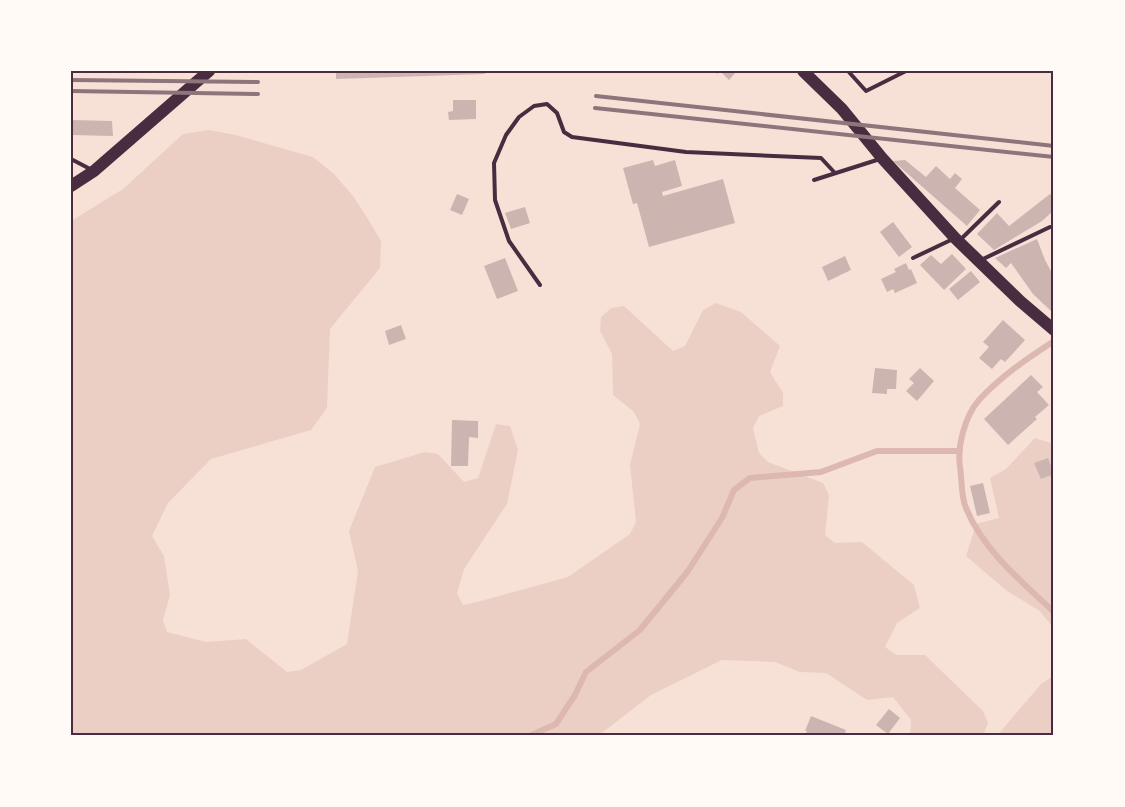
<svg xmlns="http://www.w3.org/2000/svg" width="1125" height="807" font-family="'Archivo Narrow',sans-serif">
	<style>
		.green { fill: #ebcfc5 }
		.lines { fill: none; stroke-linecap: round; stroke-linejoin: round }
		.stream { stroke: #dcb8b0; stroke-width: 6 }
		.building { fill: #ccb4b1 }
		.service { stroke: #4a2c40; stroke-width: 4 }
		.primary { stroke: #4a2c40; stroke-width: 12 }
		.rail { stroke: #8f747c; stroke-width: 4 }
		.neatline { fill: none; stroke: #4a2c40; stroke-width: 2 }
	</style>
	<rect width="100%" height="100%" fill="#f7e1d7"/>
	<!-- green -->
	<path class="green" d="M209 130 236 135 313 157 334 174 353 196 368 219 381 241 380 268 330 329 327 408 311 430 211 459 168 503 152 536 164 556 170 595 163 620 167 632 206 642 246 639 287 672 301 670 347 644 358 571 349 531 375 467 425 452 438 454 464 482 478 478 496 424 510 426 518 450 507 504 464 569 457 593 463 605 477 602 568 577 630 534 636 522 630 465 640 424 634 412 613 395 612 354 600 331 601 317 611 308 624 306 673 351 685 346 703 310 716 303 741 312 780 346 770 372 783 393V406L759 416 753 428 759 453 768 462 823 483 829 495 825 535 835 543 862 542 914 585 920 608 897 623 885 647 896 655H925L983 711 988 723 983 736H910L911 720 893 697 867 700 826 673 800 672 775 662 722 660 651 695 598 736H71V221L123 189 183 134Z
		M1035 438 1054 444V629L1040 611 1007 591 966 556 976 524 999 518 990 478 1006 469Z
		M1054 675V736H999L1000 732 1041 684Z"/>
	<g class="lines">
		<!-- stream -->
		<path class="stream" d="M1054 341C1028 358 1001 376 979 400 965 416 957 446 960 467 962 480 961 497 966 508 983 550 1022 582 1054 612
			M529 736 556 724 575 695 586 672 640 630 688 571 722 518 734 490 750 478 821 472 877 451H960"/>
	</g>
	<!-- building -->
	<path class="building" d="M336 71H485V74L336 79Z
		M714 71H737L729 80 720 71 717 74Z
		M453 100H476V119L449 120 448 112 453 111Z
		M71 120 112 121 113 136 71 135Z
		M653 160 655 166 675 160 682 186 662 192 663 196 723 179 735 223 649 247 637 203 633 204 623 168Z
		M905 160 926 177 936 166 950 179 955 173 962 179 955 188 980 210 967 226 893 161Z
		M1054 193V214L1052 212 1042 221 994 250 977 234 997 213 1009 226 1050 194 1051 195Z
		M457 194 469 199 462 215 450 210Z
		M525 207 530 223 511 229 505 213Z
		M893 222 912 247 899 257 880 232Z
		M1037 239 1045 260 1052 273H1054V311L1052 312 1033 294 1011 263 1006 268 995 258Z
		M952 254 966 269 944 290 920 265 931 255 941 264Z
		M845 256 851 270 828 281 822 267Z
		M505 258 518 291 497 299 484 266Z
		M906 263 909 270 911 269 917 283 895 293 893 289 887 292 881 279 896 272 894 269Z
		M971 271 980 282 958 300 949 289Z
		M1003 320 1025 340 1005 362 1001 359 992 369 979 358 989 347 983 342Z
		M401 325 406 339 389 345 385 331Z
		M875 368 897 370 896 389H887V394L872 393Z
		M920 368 934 381 917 401 906 391 914 383 909 379Z
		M1031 375 1043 387 1037 392 1049 405 1035 417 1037 419 1008 445 984 419Z
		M452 420 478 421V438L469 437 468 466H451Z
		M1048 458 1054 474 1041 479 1034 463Z
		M983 483 990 513 977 516 970 486Z
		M889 709 900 718 888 734 876 725Z
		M811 716 846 730 844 736H805L807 731H805Z"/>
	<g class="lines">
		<!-- service -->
		<path class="service" d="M848 71 866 91 906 71
			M71 159 92 170
			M814 180 880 159
			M960 240 999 202
			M913 258 953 239
			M981 260 1050 227
			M540 285 509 241 495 200 494 163 506 135 519 117 534 106 547 104 557 113 564 132 572 137 686 152 821 158 835 173"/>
		<!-- primary -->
		<path class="primary" d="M803 71 842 109 882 158 955 238 1020 301 1054 330
			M71 186 94 171 209 71"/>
		<!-- rail -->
		<path class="rail" d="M71 80 258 82
			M71 91 258 94
			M596 96 1054 146
			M595 108 1054 157"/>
	</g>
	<!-- border -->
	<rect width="1125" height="807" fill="none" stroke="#fffaf5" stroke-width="145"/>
	<rect x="72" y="72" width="980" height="662" class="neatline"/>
</svg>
